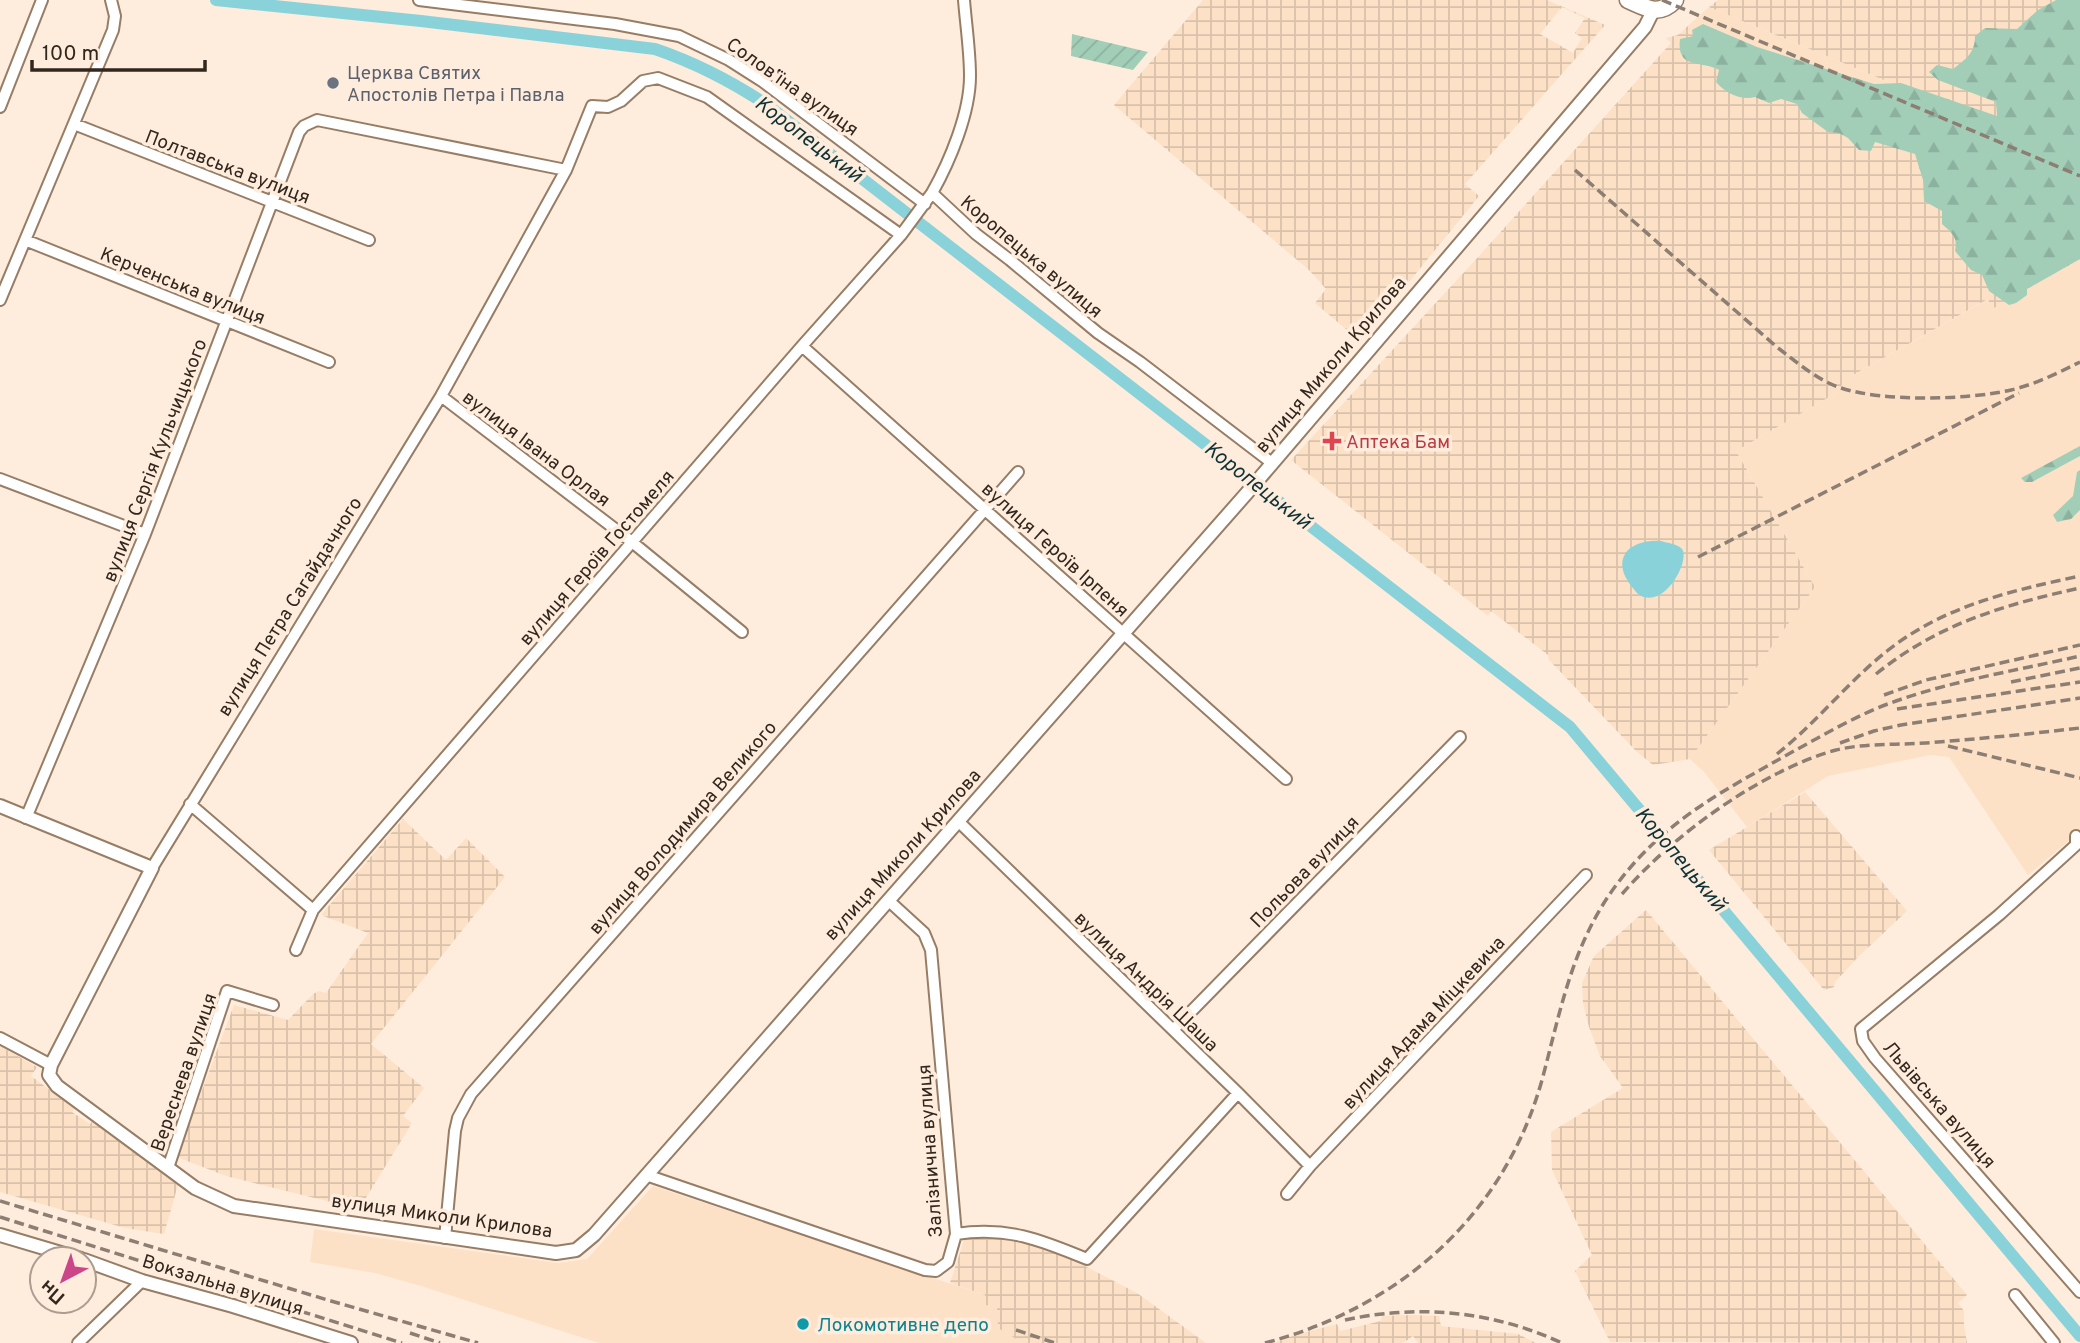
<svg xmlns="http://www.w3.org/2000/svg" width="2080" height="1343" font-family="Overpass,sans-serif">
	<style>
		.built { fill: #fde1c7 }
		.industrial { fill: url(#industrial-grid); fill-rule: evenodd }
		.forest { fill: url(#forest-firs) }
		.garden { fill: url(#garden-furrows) }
		.water { fill: #8ad2d9 }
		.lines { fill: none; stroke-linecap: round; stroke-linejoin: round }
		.canal { stroke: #8ad2d9; stroke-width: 12 }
		.minor-casing { stroke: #977d65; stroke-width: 14 }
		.tertiary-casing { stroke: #977d65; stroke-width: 16 }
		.primary-casing { stroke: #977d65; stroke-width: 19 }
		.minor { stroke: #fff; stroke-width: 10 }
		.tertiary { stroke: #fff; stroke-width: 12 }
		.primary { stroke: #fff; stroke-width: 16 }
		.rail { stroke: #8c7e72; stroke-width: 3.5; stroke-dasharray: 10 5; stroke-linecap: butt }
		.worship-dot { fill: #6b7280; stroke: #feecdd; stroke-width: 2.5 }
		.health-dot { fill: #e0444e; stroke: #feecdd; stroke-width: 2.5 }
		.culture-dot { fill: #0f9aa8; stroke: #feecdd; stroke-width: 2.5 }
		.labels { text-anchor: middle; stroke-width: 7; stroke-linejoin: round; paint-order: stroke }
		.worship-label { font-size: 19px; fill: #5b616d; stroke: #feecdd; text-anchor: start }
		.street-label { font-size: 19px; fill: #32271d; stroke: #feecdd }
		.health-label { font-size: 19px; fill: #be3a42; stroke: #feecdd; text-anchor: start }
		.culture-label { font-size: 19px; fill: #0d838f; stroke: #feecdd; text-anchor: start }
		.water-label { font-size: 21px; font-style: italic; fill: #0e3235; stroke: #feecdd }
	</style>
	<defs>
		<pattern id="industrial-grid" width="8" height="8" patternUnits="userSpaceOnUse" patternTransform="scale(1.75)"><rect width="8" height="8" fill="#fde1c7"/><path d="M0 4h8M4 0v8" fill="none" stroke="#d9c1aa"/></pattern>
		<pattern id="forest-firs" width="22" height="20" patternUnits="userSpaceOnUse" patternTransform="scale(1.75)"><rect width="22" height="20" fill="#a2ceb8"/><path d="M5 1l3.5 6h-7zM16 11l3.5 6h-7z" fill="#8cb19e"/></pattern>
		<pattern id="garden-furrows" width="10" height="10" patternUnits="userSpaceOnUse" patternTransform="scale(1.75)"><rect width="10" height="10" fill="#a2ceb8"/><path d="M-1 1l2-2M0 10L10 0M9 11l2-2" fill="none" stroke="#8cb19e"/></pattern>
	</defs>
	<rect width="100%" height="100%" fill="#feecdd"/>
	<!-- built -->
	<path class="built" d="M1709 7 2080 162 1706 34 1691 23Z
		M2080 259V835L2072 838 2028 875 1949 757 1930 755 1828 776 1747 827 1704 772 1690 759 1815 587 1736 451 1836 393 1846 379 1989 299 1993 308Z
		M653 1186 985 1295 997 1306 999 1328 1023 1343H599L421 1286 375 1273 310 1262 314 1229 558 1263 587 1259Z"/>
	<!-- industrial -->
	<path class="industrial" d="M1203 0H1547L1605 25 1465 184 1479 196 1370 330 1364 325 1354 336 1315 303 1326 289 1309 270 1114 105ZM1562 7 1585 18 1575 33 1582 38 1573 53 1540 34Z
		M1718 0H2080V162L1709 7Z
		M1691 23 1706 34 2080 191V259L1992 309 1988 299 1846 379 1836 393 1736 451 1815 587 1690 759 1653 765 1636 751 1549 660 1548 655 1491 611 1488 616 1291 460 1479 256 1671 43 1666 38 1678 35Z
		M1805 792 1907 911 1858 957 1835 982 1834 987 1824 990 1709 850Z
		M403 819 446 860 466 838 505 877 371 1044 424 1088 403 1116 412 1123 359 1209 226 1176 177 1157 234 1005 288 1020 313 994 319 991 326 993 368 933 321 915Z
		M1646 910 1967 1295 1958 1303 1964 1311V1325L1967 1343 1610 1342 1575 1271 1592 1255 1552 1170 1551 1132 1623 1088 1600 1056 1589 1027 1583 1003 1582 983 1594 956Z
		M0 1046 37 1067 31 1076 74 1108 72 1112 90 1124 92 1121 178 1185 164 1234 125 1228 0 1192Z
		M974 1234 1011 1239 1042 1247 1081 1264 1137 1293 1206 1343H1023L998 1328 997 1306 984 1305 985 1295 950 1283 964 1240Z
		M1410 1315 1439 1316 1441 1326 1518 1334 1536 1343H1418L1413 1336 1403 1343H1275L1295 1335 1337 1324 1340 1331 1381 1321 1382 1316Z"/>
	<!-- forest -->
	<path class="forest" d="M2056 0H2080V259L2027 289V295L2016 303 2009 305 1989 291 1982 275 1971 270 1955 251C1958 237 1952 233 1942 224V211L1924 201 1923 180 1915 154 1875 142 1871 151 1859 150 1848 138 1839 133 1828 132 1802 113 1797 104 1781 99 1769 103 1755 97C1741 101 1725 93 1716 82L1719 70C1702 60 1676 70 1680 39L1693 36 1692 30 1703 24 1757 47 1874 84 1901 83 1997 116 1996 102 1938 80 1929 72 1937 65 1953 69C1966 59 1975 53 1975 36L1985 28 2017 29 2038 10Z
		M2080 446V456L2032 482H2025L2021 478Z
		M2080 470V510L2071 519 2057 522 2053 515 2073 496 2077 472Z"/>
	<!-- garden -->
	<path class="garden" d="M1072 34 1148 52 1133 70 1071 56Z"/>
	<!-- water -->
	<path class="water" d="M1661 541C1667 543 1678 544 1682 549 1690 559 1668 604 1644 597 1639 596 1635 591 1632 587 1609 558 1630 539 1661 541Z"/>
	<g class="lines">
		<!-- canal -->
		<path class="canal" d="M216 0 421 21 655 49C696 63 731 81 767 105L1570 727 2080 1336"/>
		<!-- minor casing -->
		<g class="minor-casing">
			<path id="minor" d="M419 0 615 24 679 36 729 60 762 81 925 204
				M964 0C966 25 970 51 970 76 970 113 950 161 932 193L976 234 1010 260 1098 333 1140 362 1272 463
				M0 107 42 0
				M74 124 369 240
				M25 240 329 362
				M0 300 113 30 115 16 111 0
				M802 346 1286 779
				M441 396 632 542 742 632
				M0 479 145 534
				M190 804 313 910
				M26 818 145 534 299 132 304 126 317 120 566 170
				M959 822 1238 1093 1310 1166
				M2076 836V845L1999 915 1861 1029 1863 1041 1875 1058 2080 1292
				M152 868 441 396 566 170 592 106 608 107 621 101 643 81 658 78 707 97 901 235
				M296 950 313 910 802 346 901 235 932 193
				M1173 1030 1460 737
				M0 1038 51 1065
				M168 1168 227 991 273 1005
				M646 1175 925 1270 936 1271 948 1262 956 1234 931 950 924 933 889 901
				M1287 1194 1310 1166 1586 875
				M956 1234C1007 1226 1041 1240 1087 1259L1238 1093
				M445 1238 455 1131 458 1118 471 1094 1018 472
				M2015 1295 2054 1343
				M78 1343 142 1281"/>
		</g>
		<!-- tertiary casing -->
		<g class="tertiary-casing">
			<path id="tertiary" d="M0 806 152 868 51 1065 49 1075 57 1086 195 1188 234 1206 556 1253 576 1250 594 1235 1246 494 1645 27 1653 11
				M0 1235 81 1259
				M84 1260 142 1281 233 1306 351 1343"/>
		</g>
		<!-- primary casing -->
		<g class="primary-casing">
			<path id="primary" d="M1628 0C1646 8 1659 17 1675 0"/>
		</g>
		<!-- minor -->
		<use href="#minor" class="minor"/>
		<!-- tertiary -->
		<use href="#tertiary" class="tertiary"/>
		<!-- primary -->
		<use href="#primary" class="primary"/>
		<!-- rail -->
		<path class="rail" d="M1662 0 2080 176
			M1575 170 1778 348C1798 363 1817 380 1841 388 1884 402 1967 400 2011 390 2036 384 2058 373 2080 362
			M1698 557 2019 393
			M1876 674C1938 624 2003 605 2080 588
			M2011 682 2080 668
			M1884 695 1926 680 2080 645
			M1897 709 2080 682
			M1840 743 1874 731 1901 725 2080 698
			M1948 746 2080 778
			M1777 754C1816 723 1848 682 1887 651 1944 606 2010 591 2080 576
			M1622 894C1673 835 1761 771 1836 750 1865 743 1896 745 1926 743 1978 739 2029 734 2080 728
			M0 1201 331 1301 478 1343
			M0 1217 402 1343
			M1345 1320C1419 1304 1493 1311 1562 1343
			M1016 1330 1055 1343
			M410 1333 440 1343
			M1265 1343C1400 1307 1504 1216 1542 1080 1561 1009 1572 944 1617 884 1666 819 1725 790 1794 751 1827 733 1861 713 1896 701 1956 680 2019 670 2080 656"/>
	</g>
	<!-- markers -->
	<circle class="worship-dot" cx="333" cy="83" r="7"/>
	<path class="health-dot" d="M1328.5 430.5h7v7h7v7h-7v7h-7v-7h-7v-7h7z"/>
	<circle class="culture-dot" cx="803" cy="1324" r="7"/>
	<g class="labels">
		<!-- worship labels -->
		<g class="worship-label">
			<text x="347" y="79">Церква Святих<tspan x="347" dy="22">Апостолів Петра і Павла</tspan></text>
		</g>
		<!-- street labels -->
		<g class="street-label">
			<text transform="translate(793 86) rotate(35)" y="7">Соловʼїна вулиця</text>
			<text transform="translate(228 166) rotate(21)" y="7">Полтавська вулиця</text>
			<text transform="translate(1032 256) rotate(40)" y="7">Коропецька вулиця</text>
			<text transform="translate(183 285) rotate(22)" y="7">Керченська вулиця</text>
			<text transform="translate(1330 364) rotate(-50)" y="7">вулиця Миколи Крилова</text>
			<text transform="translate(537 448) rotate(37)" y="7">вулиця Івана Орлая</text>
			<text transform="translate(154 460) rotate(-69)" y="7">вулиця Сергія Кульчицького</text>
			<text transform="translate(1056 549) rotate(42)" y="7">вулиця Героїв Ірпеня</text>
			<text transform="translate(596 557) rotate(-49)" y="7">вулиця Героїв Гостомеля</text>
			<text transform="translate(289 606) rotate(-58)" y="7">вулиця Петра Сагайдачного</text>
			<text transform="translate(682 827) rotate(-49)" y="7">вулиця Володимира Великого</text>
			<text transform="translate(902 854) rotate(-48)" y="7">вулиця Миколи Крилова</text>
			<text transform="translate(1304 871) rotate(-46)" y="7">Польова вулиця</text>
			<text transform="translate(1147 981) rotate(44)" y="7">вулиця Андрія Шаша</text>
			<text transform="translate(1423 1022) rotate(-47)" y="7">вулиця Адама Міцкевича</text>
			<text transform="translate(183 1072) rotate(-71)" y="7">Вереснева вулиця</text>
			<text transform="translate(1940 1104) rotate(49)" y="7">Львівська вулиця</text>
			<text transform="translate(929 1151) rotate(-94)" y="7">Залізнична вулиця</text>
			<text transform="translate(442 1215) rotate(8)" y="7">вулиця Миколи Крилова</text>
			<text transform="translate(223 1284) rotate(17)" y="7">Вокзальна вулиця</text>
		</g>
		<!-- health labels -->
		<g class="health-label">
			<text x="1346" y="448">Аптека Бам</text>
		</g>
		<!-- culture labels -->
		<g class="culture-label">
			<text x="817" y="1331">Локомотивне депо</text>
		</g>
		<!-- water labels -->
		<g class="water-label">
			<text transform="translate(809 139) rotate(37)" y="7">Коропецький</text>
			<text transform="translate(1258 485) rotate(38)" y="7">Коропецький</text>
			<text transform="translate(1681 859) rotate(50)" y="7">Коропецький</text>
		</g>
	</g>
	<!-- north arrow -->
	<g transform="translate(63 1280) rotate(221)"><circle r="33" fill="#feecdd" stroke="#ac9d90" stroke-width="2"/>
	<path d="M0-5L12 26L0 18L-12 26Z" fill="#cb4588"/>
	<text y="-10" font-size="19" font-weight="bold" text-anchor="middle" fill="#32271d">Пн</text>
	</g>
	<!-- scale -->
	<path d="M32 60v10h173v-10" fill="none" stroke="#32271d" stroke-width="3.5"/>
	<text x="42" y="60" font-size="21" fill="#32271d" stroke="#feecdd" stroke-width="5" paint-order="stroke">100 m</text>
</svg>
